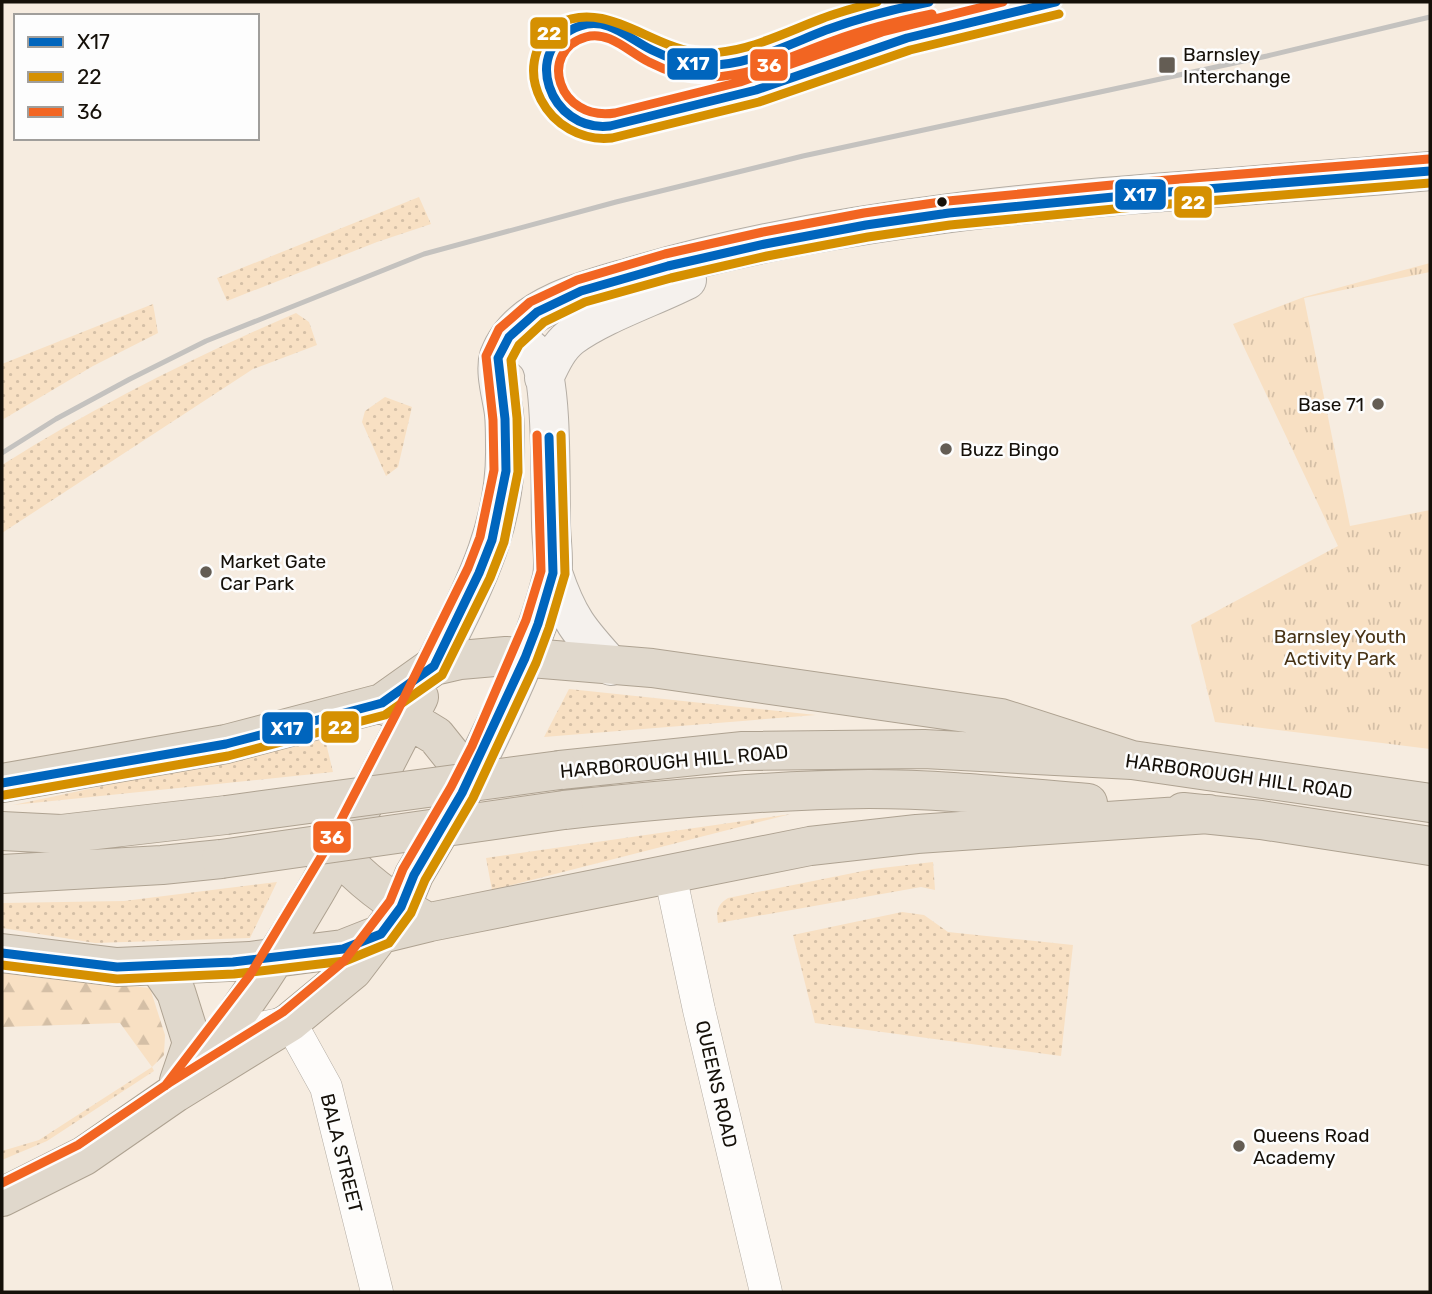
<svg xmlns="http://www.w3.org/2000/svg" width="1432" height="1294" font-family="Rubik,sans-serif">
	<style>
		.grass { fill: url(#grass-dots) }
		.forest { fill: url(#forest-firs) }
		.park { fill: url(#park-tufts) }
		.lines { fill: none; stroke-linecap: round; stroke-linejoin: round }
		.street-casing { stroke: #b4ada4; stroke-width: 33 }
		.secondary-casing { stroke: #b4ada4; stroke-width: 40 }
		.highway-casing { stroke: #aea291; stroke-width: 40 }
		.street { stroke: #fefcfa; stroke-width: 32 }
		.secondary { stroke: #f5f1ed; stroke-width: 38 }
		.highway { stroke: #e0d8cc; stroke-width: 38 }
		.rail { stroke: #c4c2bf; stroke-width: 5 }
		.highway-bridge-casing { stroke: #aea291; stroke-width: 40; stroke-linecap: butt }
		.highway-bridge { stroke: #e0d8cc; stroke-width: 38 }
		.bus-1-casing { stroke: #fdfdfd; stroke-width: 14 }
		.bus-2-casing { stroke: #fdfdfd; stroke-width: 14 }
		.bus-3-casing { stroke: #fdfdfd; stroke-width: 14 }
		.bus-1 { stroke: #0065bd; stroke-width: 9 }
		.bus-2 { stroke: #d59001; stroke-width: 9 }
		.bus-3 { stroke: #f26522; stroke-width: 9 }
		.poi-dot { fill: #645d54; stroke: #fdfdfd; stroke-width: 2.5 }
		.bus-dot { fill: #151009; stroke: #fdfdfd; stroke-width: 2.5 }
		.labels { text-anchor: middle; stroke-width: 5; stroke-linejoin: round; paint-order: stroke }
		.poi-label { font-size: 19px; fill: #151009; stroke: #fdfdfd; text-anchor: start }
		.park-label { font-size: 19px; fill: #483315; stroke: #fdfdfd }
		.street-label { font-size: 19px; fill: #151009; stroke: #fdfdfd }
		.line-badge { stroke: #fdfdfd; stroke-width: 2.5 }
		.badge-label { font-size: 19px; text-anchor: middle; font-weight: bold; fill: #fff }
	</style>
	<defs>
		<pattern id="grass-dots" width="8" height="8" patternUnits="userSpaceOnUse" patternTransform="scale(1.75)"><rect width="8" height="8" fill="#f8e0c3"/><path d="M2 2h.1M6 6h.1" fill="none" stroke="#d4bfa6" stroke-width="1.8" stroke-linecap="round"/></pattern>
		<pattern id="forest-firs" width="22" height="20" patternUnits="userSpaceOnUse" patternTransform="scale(1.75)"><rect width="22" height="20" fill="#f8e0c3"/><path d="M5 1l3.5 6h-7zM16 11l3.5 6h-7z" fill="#d4bfa6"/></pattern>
		<pattern id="park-tufts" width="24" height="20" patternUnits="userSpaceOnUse" patternTransform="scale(1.75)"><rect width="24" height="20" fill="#f8e0c3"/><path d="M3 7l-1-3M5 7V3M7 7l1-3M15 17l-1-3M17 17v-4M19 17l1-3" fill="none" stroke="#d4bfa6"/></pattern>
	</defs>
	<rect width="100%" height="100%" fill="#f6ece0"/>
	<!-- grass -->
	<path class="grass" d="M419 197 431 224 377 242 227 301 217 278Z
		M153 304 158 333 93 366 2 420V364Z
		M296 313 309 322 317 345 253 369 2 533V465C96 406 194 357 296 313Z
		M385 397 412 407 398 467 386 476 362 422 365 411Z
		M569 689 816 715 544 737Z
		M325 739 333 772 13 805Z
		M791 814 492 890 486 858Z
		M933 862 935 890 921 887 718 923C716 911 717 905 728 898L873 869Z
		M277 882 250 938 95 943 2 928V903L124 901Z
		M902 912 924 915 948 932 1073 945 1061 1056 815 1023 793 935Z
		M152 1067 154 1071 47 1141 2 1160V1151L39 1140Z"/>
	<!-- forest -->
	<path class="forest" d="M2 972 150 988 165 1035 164 1055 152 1067 120 1023 2 1027Z"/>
	<!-- park -->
	<path class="park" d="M1430 263V272L1304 298 1350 526 1430 510V749L1215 722 1191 625 1338 546 1233 324 1304 297Z"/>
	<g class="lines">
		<!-- street casing -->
		<g class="street-casing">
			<path id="street" d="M670 874 699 1010 766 1292
				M266 1027 290 1022 326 1087 377 1292"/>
		</g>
		<!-- secondary casing -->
		<g class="secondary-casing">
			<path id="secondary" d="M544 378C551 363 558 347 571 337 600 315 653 297 687 280
				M553 573C568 618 579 631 611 666
				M434 666C470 594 507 529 505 446 505 435 505 424 504 414 502 397 494 372 499 356 501 351 505 343 508 339 534 300 598 287 640 274 896 200 1166 195 1430 171
				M462 793C496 723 533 653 552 577 555 561 551 540 551 523 550 490 553 383 539 359 532 348 520 342 509 337"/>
		</g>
		<!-- highway casing -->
		<g class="highway-casing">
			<path id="highway" d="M560 770 743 751 924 749 1132 760 1430 803
				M2 783 226 744 382 703 434 666 460 660 506 656 652 668 1001 718 1132 760
				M564 810C666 799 767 790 869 789 942 789 1015 797 1088 803
				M1183 812 1261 820 1430 846
				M2 831 61 834 226 815
				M338 853C363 882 391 902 424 920
				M2 874 162 865 221 859
				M2 953 117 967 250 961 343 949 381 934 430 922 810 846 917 834 1209 814
				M158 966 176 992 192 1043 179 1081
				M192 1073C285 959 353 828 419 697
				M2 1197 84 1156 175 1093 290 1022 353 970 401 907 414 875 462 793 456 761 436 736 382 703"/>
		</g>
		<!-- street -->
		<use href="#street" class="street"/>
		<!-- secondary -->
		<use href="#secondary" class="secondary"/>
		<!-- highway -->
		<use href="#highway" class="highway"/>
		<!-- rail -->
		<path class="rail" d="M2 453 56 419 130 379 206 341 424 254 616 202 803 156 1267 56 1430 17"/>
		<!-- highway-bridge casing -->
		<g class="highway-bridge-casing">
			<path id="highway-bridge" d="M226 815 560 770
				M221 859 564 810"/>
		</g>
		<!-- highway-bridge -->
		<use href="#highway-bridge" class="highway-bridge"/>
		<!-- bus-1 casing -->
		<g class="bus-1-casing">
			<path id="bus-1" d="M929 2C894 9 859 18 826 30 787 45 746 67 703 65 686 64 668 58 652 50 629 39 608 16 580 26 519 47 549 133 610 126L756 90 907 38 1056 2
				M2 783 226 744 371 706 382 703 434 666 479 573 492 540 506 471 505 419 498 358 509 337 537 312 581 291 668 266 765 244 866 225 949 213 1144 194 1430 171
				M381 934 401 907 414 875 462 793 525 658 538 624 553 573 549 437
				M2 953 117 967 233 962 343 949 381 934"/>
		</g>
		<!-- bus-2 casing -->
		<g class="bus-2-casing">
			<path id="bus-2" d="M877 2C858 7 839 12 821 19 781 34 737 58 694 52 646 44 605 0 557 24 504 67 549 145 612 138L759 102 910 50 1059 14
				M4 795 228 756 385 715 442 675 490 578 504 542 518 472 517 418 511 360 519 345 544 322 585 302 671 278 767 256 868 237 950 225 1145 206 1430 183
				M2 965 117 979 234 974 345 961 389 943 411 913 425 880 473 798 536 663 549 628 565 574 561 435"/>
		</g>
		<!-- bus-3 casing -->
		<g class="bus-3-casing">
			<path id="bus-3" d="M932 14C898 21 865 29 833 41 793 55 754 76 711 77 689 78 668 72 649 62 630 53 609 30 586 37 537 51 558 122 615 113L740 82 882 32 1003 2
				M165 1086 250 975 327 847 397 712 468 568 480 537 494 470 493 420 486 356 499 329 530 302 577 280 665 254 763 232 864 213 948 201 1143 182 1429 159
				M2 1183 78 1145 169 1083 283 1012 344 961 390 901 403 869 451 787 472 746 526 620 541 571 537 435"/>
		</g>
		<!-- bus-1 -->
		<use href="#bus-1" class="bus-1"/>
		<!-- bus-2 -->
		<use href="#bus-2" class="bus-2"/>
		<!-- bus-3 -->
		<use href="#bus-3" class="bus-3"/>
	</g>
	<!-- markers -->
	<g class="poi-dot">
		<rect x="1158" y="56" width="18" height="18" rx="3.5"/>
		<circle cx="1378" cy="404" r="7"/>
		<circle cx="946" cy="449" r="7"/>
		<circle cx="206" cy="572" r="7"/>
		<circle cx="1239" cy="1146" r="7"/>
	</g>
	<circle class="bus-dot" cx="942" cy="202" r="6"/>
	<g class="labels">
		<!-- poi labels -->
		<g class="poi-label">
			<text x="1183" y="61">Barnsley<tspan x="1183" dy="22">Interchange</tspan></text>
			<text x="1364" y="411" text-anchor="end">Base 71</text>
			<text x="960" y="456">Buzz Bingo</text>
			<text x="220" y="568">Market Gate<tspan x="220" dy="22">Car Park</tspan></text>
			<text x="1253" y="1142">Queens Road<tspan x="1253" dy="22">Academy</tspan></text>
		</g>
		<!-- park labels -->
		<g class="park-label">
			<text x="1340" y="643">Barnsley Youth<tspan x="1340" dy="22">Activity Park</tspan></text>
		</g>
		<!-- street labels -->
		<g class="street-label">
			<text transform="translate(674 761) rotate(-5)" y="7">HARBOROUGH HILL ROAD</text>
			<text transform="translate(1239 776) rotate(8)" y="7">HARBOROUGH HILL ROAD</text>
			<text transform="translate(717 1084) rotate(77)" y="7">QUEENS ROAD</text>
			<text transform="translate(342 1153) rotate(76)" y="7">BALA STREET</text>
		</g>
	</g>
	<g class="line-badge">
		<rect x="529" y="16" width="40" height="34" rx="7" fill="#d59001"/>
		<rect x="666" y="47" width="53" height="34" rx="7" fill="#0065bd"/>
		<rect x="749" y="48" width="40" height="34" rx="7" fill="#f26522"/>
		<rect x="1114" y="178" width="53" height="33" rx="7" fill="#0065bd"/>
		<rect x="1173" y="185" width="40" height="34" rx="7" fill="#d59001"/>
		<rect x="320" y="710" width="40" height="34" rx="7" fill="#d59001"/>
		<rect x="261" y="711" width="53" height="34" rx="7" fill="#0065bd"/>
		<rect x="312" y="820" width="40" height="34" rx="7" fill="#f26522"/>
	</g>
	<g class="badge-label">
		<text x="549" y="40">22</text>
		<text x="693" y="70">X17</text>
		<text x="769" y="72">36</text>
		<text x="1140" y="201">X17</text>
		<text x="1193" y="209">22</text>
		<text x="340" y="734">22</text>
		<text x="287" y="735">X17</text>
		<text x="332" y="844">36</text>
	</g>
	<!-- border -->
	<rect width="1432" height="1294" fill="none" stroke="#151009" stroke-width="7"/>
	<!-- legend -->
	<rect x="14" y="14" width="245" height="126" fill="#fdfdfd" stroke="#a09e9b" stroke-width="2"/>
	<rect x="28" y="37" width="35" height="10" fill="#0065bd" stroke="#a09e9b" stroke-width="2"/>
	<text x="77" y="49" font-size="21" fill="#151009">X17</text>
	<rect x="28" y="72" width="35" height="10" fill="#d59001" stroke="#a09e9b" stroke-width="2"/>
	<text x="77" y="84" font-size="21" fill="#151009">22</text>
	<rect x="28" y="107" width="35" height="10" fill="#f26522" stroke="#a09e9b" stroke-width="2"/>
	<text x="77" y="119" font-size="21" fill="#151009">36</text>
</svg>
